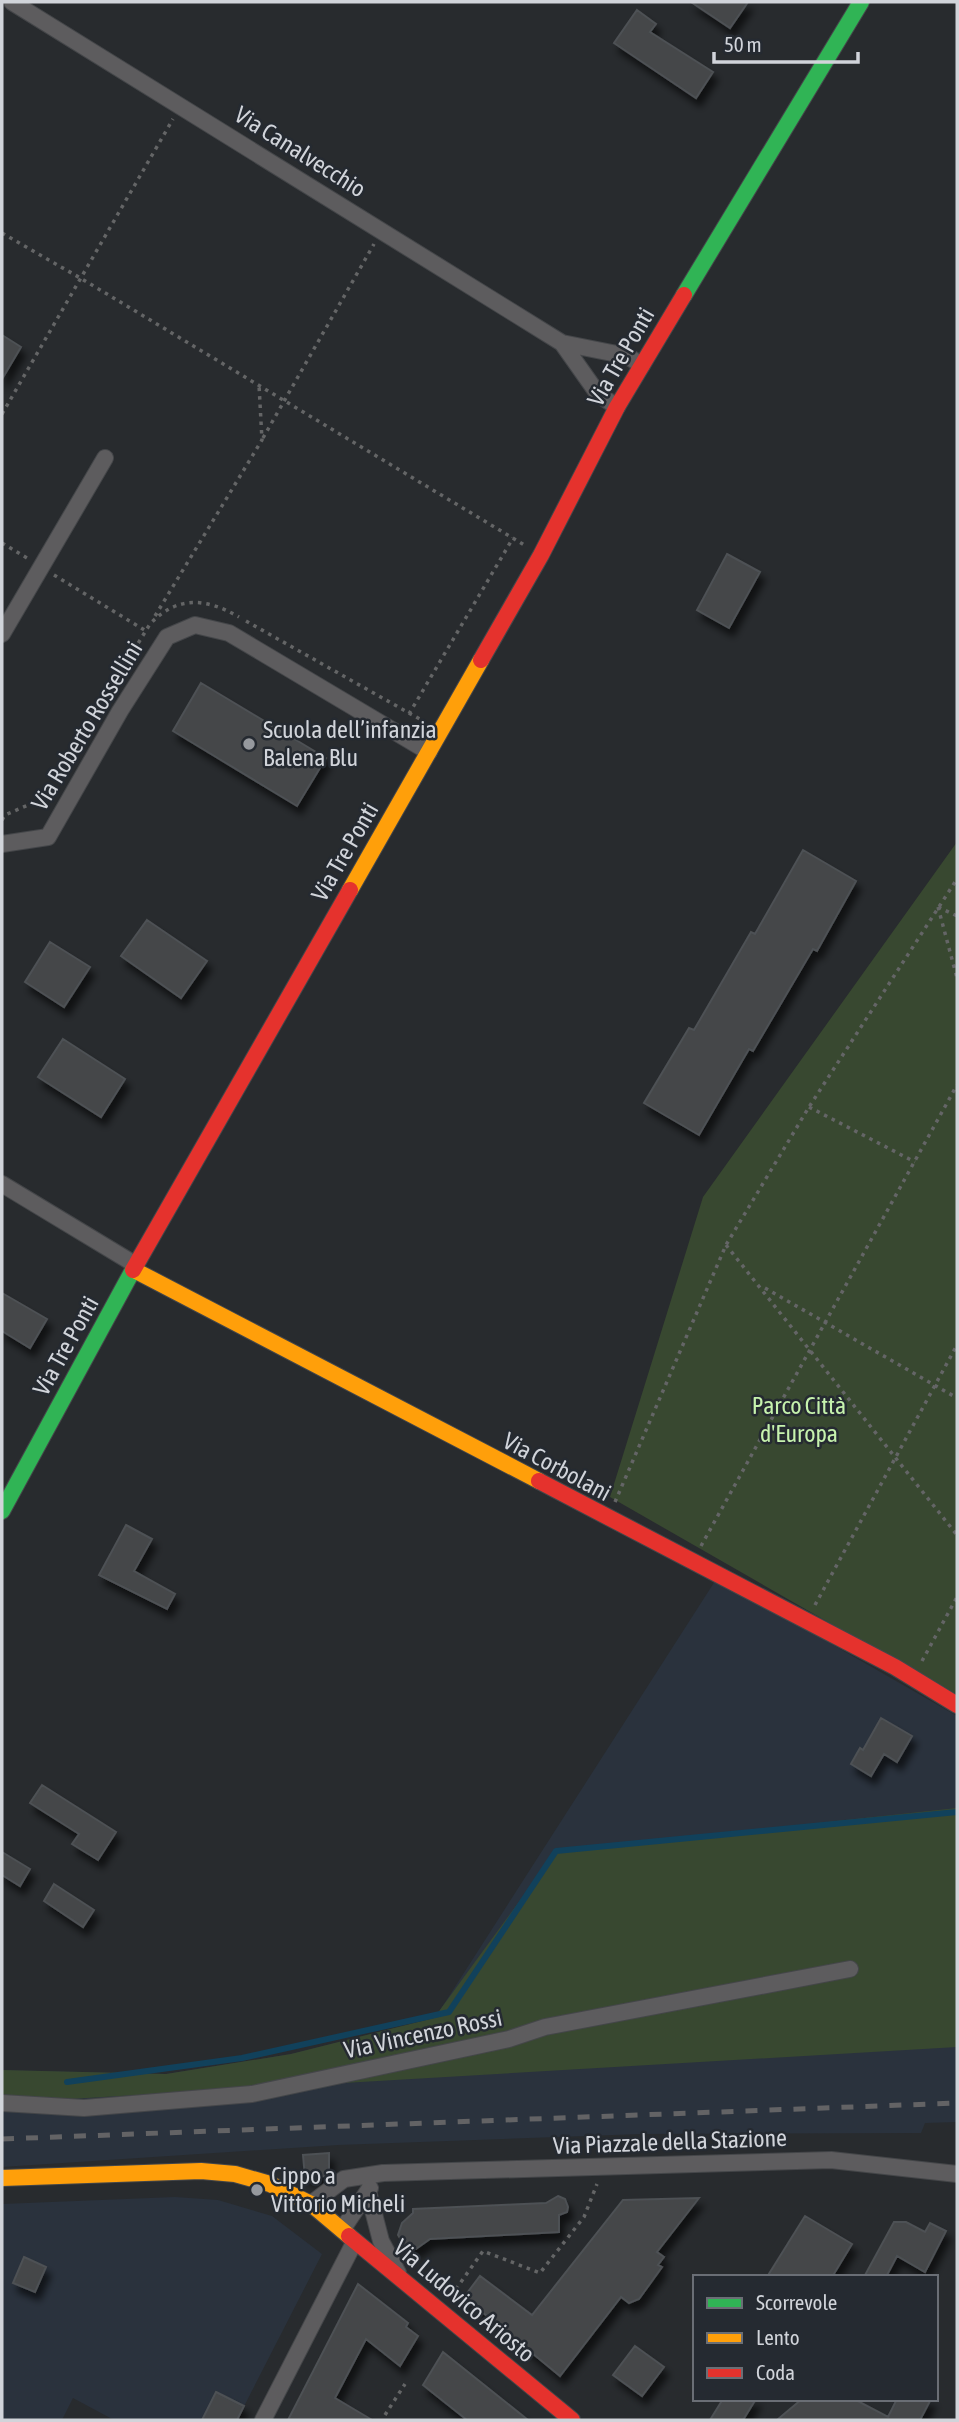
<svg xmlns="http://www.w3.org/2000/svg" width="959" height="2422" font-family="'Asap Condensed',sans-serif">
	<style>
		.built { fill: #2a323d }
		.green { fill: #384830 }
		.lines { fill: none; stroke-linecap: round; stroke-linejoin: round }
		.stream { stroke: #11415b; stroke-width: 6 }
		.building { fill: #44474a; stroke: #4e5154; stroke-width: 2; filter: url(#shadow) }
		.street-casing { stroke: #444649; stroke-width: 18 }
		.fast-casing { stroke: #444649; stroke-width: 18 }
		.slow-casing { stroke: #444649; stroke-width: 18 }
		.jam-casing { stroke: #444649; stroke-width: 18 }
		.path { stroke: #646566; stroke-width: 3.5; stroke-dasharray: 3.5 5; stroke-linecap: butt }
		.street { stroke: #5d5c5e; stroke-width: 16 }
		.fast { stroke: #30b455; stroke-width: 16 }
		.slow { stroke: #ff9f0a; stroke-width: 16 }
		.jam { stroke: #e5322d; stroke-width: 16 }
		.rail { stroke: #636365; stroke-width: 5; stroke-dasharray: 12 12; stroke-linecap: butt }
		.poi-dot { fill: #96999e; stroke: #252a31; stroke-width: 2.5 }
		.labels { text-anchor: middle; stroke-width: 5; stroke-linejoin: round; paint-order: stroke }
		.street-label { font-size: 24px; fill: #d1d4da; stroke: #252a31 }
		.poi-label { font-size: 24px; fill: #d1d4da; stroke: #252a31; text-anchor: start }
		.park-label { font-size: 24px; fill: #c6f2ad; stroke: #252a31 }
	</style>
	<defs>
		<filter id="shadow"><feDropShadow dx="4.5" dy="8" stdDeviation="3.5" flood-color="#0009"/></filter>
	</defs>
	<rect width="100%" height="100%" fill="#282b2e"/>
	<!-- built -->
	<path class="built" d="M717 1578 957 1716V2122L925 2123 921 2133 641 2134 338 2145 2 2167V2070L166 2074 291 2054 435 2018Z
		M175 2197 218 2200 272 2216 322 2254 237 2420H114L73 2398 62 2420H2V2204Z"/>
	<!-- green -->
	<path class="green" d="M957 842V1696L610 1497 703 1197Z
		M957 1808V2047L2 2103V2070L166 2074 291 2054 434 2018 556 1851Z"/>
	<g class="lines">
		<!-- stream -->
		<path class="stream" d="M67 2082 242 2058 449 2012 556 1851 957 1812"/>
	</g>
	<!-- building -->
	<path class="building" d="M691 2H748L730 28Z
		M637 10 656 24 650 32 713 72 696 98 614 43Z
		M2 335 21 347 2 379Z
		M727 554 760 572 729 628 697 610Z
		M201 683 326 758 297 806 173 731Z
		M803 850 856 881 817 951 813 949 753 1051 749 1049 699 1135 644 1103 689 1028 694 1030 751 932 755 934Z
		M147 920 207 961 181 998 121 956Z
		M50 942 90 967 64 1007 25 982Z
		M63 1039 125 1079 101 1117 38 1077Z
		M2 1293 47 1319 30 1348 2 1331Z
		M126 1525 152 1539 134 1571 175 1594 167 1609 99 1575Z
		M881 1718 912 1736 897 1762 884 1754 871 1776 851 1764 860 1748 863 1750Z
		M42 1785 116 1832 98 1860 72 1844 79 1834 30 1803Z
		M2 1852 30 1869 20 1886 2 1875Z
		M54 1884 94 1910 83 1927 44 1901Z
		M329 2153V2176L305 2177 303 2155Z
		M558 2196 565 2199 568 2207 567 2212 559 2215V2232L430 2239 416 2249 404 2245 398 2235 402 2223 413 2213V2209L546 2203Z
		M699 2198 657 2252 664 2257 658 2265 662 2267 639 2299 629 2303 621 2297 560 2376 464 2297 480 2276 532 2315 623 2200Z
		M805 2216 852 2244 832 2277H767Z
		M894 2222H906L925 2232 930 2223 946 2231 925 2272 897 2256 886 2277H864Z
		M24 2257 46 2267 35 2292 13 2283Z
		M358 2284 408 2323 406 2327 418 2336 400 2366 366 2339 335 2398 372 2420H288Z
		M635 2346 664 2367 642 2396 613 2375Z
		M443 2352 528 2420H467L423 2385Z
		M216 2392 244 2406 237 2420H202Z
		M723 2399H756L743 2420H710Z
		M802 2399H854L888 2417 897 2399H931L920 2420H777Z"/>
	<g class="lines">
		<!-- street casing -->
		<g class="street-casing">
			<path id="street" d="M12 2 562 343 598 394 617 407
				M562 343 627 356 642 365
				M2 634 105 458
				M2 844 48 837 120 711 167 637 195 625 229 633 429 752
				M2 1184 136 1265
				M2 2103 84 2108 252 2094 509 2039 545 2027 850 1969
				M368 2191 381 2241 398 2273
				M311 2204 344 2179 383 2173 831 2160 957 2174
				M342 2230 370 2188
				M263 2420 355 2241"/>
		</g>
		<!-- fast casing -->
		<g class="fast-casing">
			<path id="fast" d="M684 295 861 2
				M2 1511 133 1270"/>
		</g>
		<!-- slow casing -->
		<g class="slow-casing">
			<path id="slow" d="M350 890 481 660
				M134 1270 539 1481
				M2 2178 201 2171 235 2174 270 2184 311 2204 349 2236"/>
		</g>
		<!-- jam casing -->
		<g class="jam-casing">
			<path id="jam" d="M481 660 541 555 617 407 684 295
				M133 1270 350 890
				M539 1481 895 1667 957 1705
				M349 2236 572 2420"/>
		</g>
		<!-- path -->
		<path class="path" d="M2 233 82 279 526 546
			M2 414 173 119
			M263 438 374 244
			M2 543 27 558
			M54 575 146 631
			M155 616 262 440 259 385
			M246 621 425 722
			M409 714 513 538
			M2 820 5 815 42 799 150 624C178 595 206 598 239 617
			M938 907 957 978
			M938 907 957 916
			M809 1107 915 1162
			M726 1245 957 1535
			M765 1288 957 1398
			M615 1502 726 1245 809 1107 957 879
			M701 1546 957 1085
			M815 1605 957 1345
			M922 1661 957 1597
			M451 2296 483 2251 540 2273 584 2217 597 2184
			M385 2415 405 2384"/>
		<!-- street -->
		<use href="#street" class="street"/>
		<!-- fast -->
		<use href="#fast" class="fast"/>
		<!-- slow -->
		<use href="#slow" class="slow"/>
		<!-- jam -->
		<use href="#jam" class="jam"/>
		<!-- rail -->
		<path class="rail" d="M2 2139 957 2103"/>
	</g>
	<!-- markers -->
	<g class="poi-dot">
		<circle cx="249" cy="744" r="7"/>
		<circle cx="257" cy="2190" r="7"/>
	</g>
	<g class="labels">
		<!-- street labels -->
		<g class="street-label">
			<text transform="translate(300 152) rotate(32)" y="8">Via Canalvecchio</text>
			<text transform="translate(621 357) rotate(-60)" y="8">Via Tre Ponti</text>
			<text transform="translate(87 726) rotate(-59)" y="8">Via Roberto Rossellini</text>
			<text transform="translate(345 852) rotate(-60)" y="8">Via Tre Ponti</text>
			<text transform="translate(66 1346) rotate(-61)" y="8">Via Tre Ponti</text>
			<text transform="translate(557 1467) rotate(28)" y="8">Via Corbolani</text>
			<text transform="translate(423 2034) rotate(-12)" y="8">Via Vincenzo Rossi</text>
			<text transform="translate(670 2142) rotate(-2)" y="8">Via Piazzale della Stazione</text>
			<text transform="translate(464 2301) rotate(40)" y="8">Via Ludovico Ariosto</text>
		</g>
		<!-- poi labels -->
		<g class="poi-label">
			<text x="263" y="738">Scuola dell’infanzia<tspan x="263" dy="28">Balena Blu</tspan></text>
			<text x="271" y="2184">Cippo a<tspan x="271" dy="28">Vittorio Micheli</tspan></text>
		</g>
		<!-- park labels -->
		<g class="park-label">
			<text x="799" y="1414">Parco Città<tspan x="799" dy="28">d'Europa</tspan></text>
		</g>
	</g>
	<!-- border -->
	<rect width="959" height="2422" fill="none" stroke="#d1d4da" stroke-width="7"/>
	<!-- legend -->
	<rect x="693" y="2275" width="245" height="126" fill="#252a31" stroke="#6a6e75" stroke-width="2"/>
	<rect x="707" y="2298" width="35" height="10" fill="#30b455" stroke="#6a6e75" stroke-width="2"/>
	<text x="756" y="2310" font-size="21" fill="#d1d4da">Scorrevole</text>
	<rect x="707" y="2333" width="35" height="10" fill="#ff9f0a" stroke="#6a6e75" stroke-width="2"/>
	<text x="756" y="2345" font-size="21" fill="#d1d4da">Lento</text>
	<rect x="707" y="2368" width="35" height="10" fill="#e5322d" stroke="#6a6e75" stroke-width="2"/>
	<text x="756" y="2380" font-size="21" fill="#d1d4da">Coda</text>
	<!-- scale -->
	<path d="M714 52v10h144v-10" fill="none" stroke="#d1d4da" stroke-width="3.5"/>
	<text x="724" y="52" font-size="21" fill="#d1d4da" stroke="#252a31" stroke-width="5" paint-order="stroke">50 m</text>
</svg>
